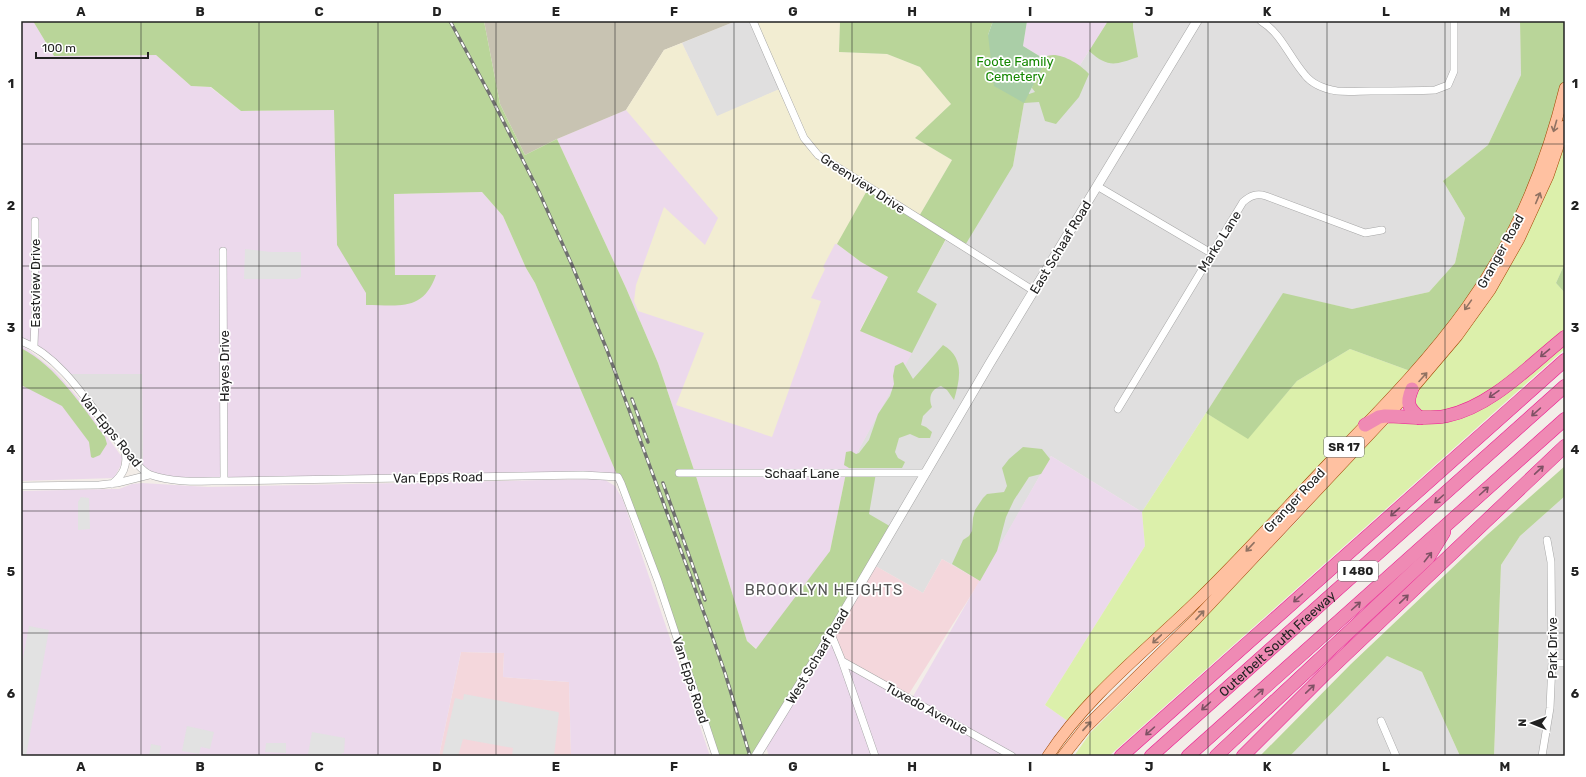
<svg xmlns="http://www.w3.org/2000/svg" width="1586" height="777" font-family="Rubik,sans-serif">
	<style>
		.residential { fill: #e0dfdf }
		.commercial { fill: #f4d7dc }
		.industrial { fill: #ecd9ec }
		.construction { fill: #c8c3b2 }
		.farmland { fill: #f2edd2 }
		.grass { fill: #dcf0ab }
		.forest { fill: #b9d599 }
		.cemetery { fill: #aacea7 }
		.parking { fill: #e2e2e2 }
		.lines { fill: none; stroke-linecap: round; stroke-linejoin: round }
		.minor-casing { stroke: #a6a6a6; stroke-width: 8 }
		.tertiary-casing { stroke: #a6a6a6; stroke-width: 10 }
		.primary-casing { stroke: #a04700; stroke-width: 12 }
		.motorway-casing { stroke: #eb1a91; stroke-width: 14 }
		.minor { stroke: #fff; stroke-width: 7 }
		.tertiary { stroke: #fff; stroke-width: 9 }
		.primary { stroke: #ffc1a1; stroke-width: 11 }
		.motorway { stroke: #ef8ab4; stroke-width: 13 }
		.rail-casing { stroke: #707070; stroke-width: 3.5 }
		.rail { stroke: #fff; stroke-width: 2; stroke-dasharray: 6; stroke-linecap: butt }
		.oneway { stroke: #907262 }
		.oneway2 { stroke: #7e5164 }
		.grid { fill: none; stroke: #222; stroke-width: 1; stroke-opacity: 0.55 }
		.labels { text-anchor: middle; stroke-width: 3.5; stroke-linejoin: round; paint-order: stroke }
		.shield { fill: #fff; stroke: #646464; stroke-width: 1 }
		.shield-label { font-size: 12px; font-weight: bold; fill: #222 }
		.park-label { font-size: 13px; fill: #168803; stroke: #fff }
		.street-label { font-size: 13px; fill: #222; stroke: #fff }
		.quarter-label { font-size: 15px; letter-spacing: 1px; fill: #555; stroke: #fff }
		.neatline { fill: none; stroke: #222; stroke-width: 1.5 }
		.grid-label { font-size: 13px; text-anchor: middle; font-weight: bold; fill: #222 }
	</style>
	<rect width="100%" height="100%" fill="#f3ede8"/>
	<!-- residential -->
	<path class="residential" d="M736 21H753L782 88 717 117 682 43Z
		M1108 21H1520L1521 75 1488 145 1443 181 1465 218 1455 263 1429 292 1352 309 1283 294 1142 512 1051 456 980 581 942 559 923 593 872 564 869 514 846 473 937 304 916 293 948 236 1013 166 1024 103 1046 60 1073 76Z
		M65 374H142L143 470Z
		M1565 496V756H1494L1501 565 1520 536Z
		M1387 656 1422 672 1460 756H1290Z"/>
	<!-- commercial -->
	<path class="commercial" d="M942 559 980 581 907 697 842 661 831 634 872 564 923 593Z
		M461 652 504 653 503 677 569 682 571 756H439Z"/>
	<!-- industrial -->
	<path class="industrial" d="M21 21H33L54 56 156 55 191 86 210 87 241 111 334 110 337 245 395 294 394 194 482 192 503 216 526 268 535 283 618 477 224 481 163 478 143 470 142 374H65L21 341Z
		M1027 21H1108L1073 76 1023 46Z
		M682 43 717 117 773 205 837 244 861 262 888 277 860 330 912 353 846 473 830 551 757 649 747 641 695 473 658 363 626 288 557 139 626 110Z
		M21 346 29 350 55 371 81 401 119 453 122 457 121 465 114 478 21 481Z
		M1051 456 1142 512 1145 546 1045 705 1072 724 1048 756H769L764 742 831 634 842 661 911 700Z
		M596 479 605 480 615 486 623 500 710 756H571L569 682 503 677 504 653 461 652 439 756H21V491L112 489H119L132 484 142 483 208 487Z"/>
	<!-- construction -->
	<path class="construction" d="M484 21H736L664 50 626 110 557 139 525 155 500 104Z"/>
	<!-- farmland -->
	<path class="farmland" d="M753 21H840L839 52 887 54 920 67 951 104 915 138 952 160 918 218 837 244H835L823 267 825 269 811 298 821 301 772 437 676 405 704 333 638 311 634 301 636 285 664 207 705 245 718 218 626 110 664 50 682 43 717 116 782 88Z"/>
	<!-- grass -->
	<path class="grass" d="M1565 126V263L1556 283 1565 293V337L1493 395 1425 418 1409 396Z
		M1565 343V349L1109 756H1074L1091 732 1170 654 1299 519 1360 451 1390 422H1443Z
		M1350 349 1413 372 1072 724 1045 705 1145 546 1142 512 1206 413 1248 438 1297 381Z"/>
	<!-- forest -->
	<path class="forest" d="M33 21H484L500 104 525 155 557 139 626 288 658 363 695 473 747 641 756 649 830 551 846 473H876L869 514 893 528 756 756H716L658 581 618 477 535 283 526 268 503 216 482 192 394 194 395 275H436C423 312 399 305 366 305V293L337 245 334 110 241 111 211 87 191 86 156 55 54 56Z
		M840 21H993L988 35 1029 94 1035 92 1032 88 1037 59C1042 58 1048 55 1053 55 1065 55 1081 65 1089 74L1079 97 1056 124 1045 121 1039 102 1024 103 1013 166 964 247 947 237 917 292 937 304 912 353 860 331 888 277 861 262 837 244 869 187 918 218 952 160 915 138 951 104 920 67 887 54 839 52Z
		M1108 21H1133V28L1138 57C1115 65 1108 68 1089 51Z
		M1520 21H1565V88L1553 132 1495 263 1413 372 1350 349 1297 381 1248 439 1206 413 1283 293 1352 309 1429 292 1455 263 1465 218 1443 181 1488 145 1521 75Z
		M1565 263V293L1556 283Z
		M21 341V348C56 366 82 406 105 437L107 444 100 455 93 458 91 457 89 442 62 406 21 385Z
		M943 345C965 358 960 379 954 400L947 390 941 386C931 389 928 398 932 407L923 416 921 425 926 427 932 432 930 438H919L910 434 899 438 895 452 898 458 905 462 902 468H849L844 465 846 452 851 451 856 454 859 453 869 440 878 414 890 396 894 384 893 376 895 366 903 362 913 379Z
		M1023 447 1042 449 1050 459 1041 474 1029 477 1014 500 1006 517 997 551 980 581 952 564 963 540 969 536 972 531 973 518 975 510 983 498 987 494 1004 492 1007 486 1002 468 1009 459Z
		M1565 466V496L1520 536 1501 565 1494 756H1460L1422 672 1387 656 1290 756H1260L1351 664 1487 535Z"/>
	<!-- cemetery -->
	<path class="cemetery" d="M993 21H1027L1023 46 1046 60 1024 103 994 86 988 35Z"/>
	<!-- parking -->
	<path class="parking" d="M245 249 271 252H301V277L297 279H244Z
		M81 497 89 498 90 529 78 530V502Z
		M29 626 49 630 26 756H21V669Z
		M464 694 558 712 559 713 554 756H512L513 748 463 739 458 756H442L455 698 463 700Z
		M187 726 214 732 210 749 201 747 199 754 182 751Z
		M312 732 345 738 344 753H342V756H321L308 754Z
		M266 743H286V753L265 752Z
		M151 744 161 746 159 756H149Z"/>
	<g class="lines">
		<!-- minor casing -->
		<g class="minor-casing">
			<path id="minor" d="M753 21 804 138 818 155 1034 291
				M1261 21C1282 34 1289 57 1305 75 1312 84 1325 89 1337 91 1348 92 1360 91 1371 91 1392 91 1414 91 1435 90L1448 85 1454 71V21
				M1097 186 1211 253
				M223 251 224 481
				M21 341C68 359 98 421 131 457 136 463 144 473 151 475 174 483 201 481 224 481L583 475 618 477 621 483 658 581 716 756
				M34 346 35 318V221
				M1118 409 1243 202C1250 196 1256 193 1266 196L1365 233 1382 230
				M679 473H926
				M112 484C123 475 128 466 125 451
				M21 486 99 485 117 483 149 475
				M831 634 842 661 875 756
				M842 661 1012 756
				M1552 663H1565
				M1381 721 1396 756
				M1542 756 1550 708 1552 663 1551 562 1547 540"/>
		</g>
		<!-- tertiary casing -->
		<g class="tertiary-casing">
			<path id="tertiary" d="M756 756 831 634 990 363 1197 21"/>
		</g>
		<!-- primary casing -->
		<g class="primary-casing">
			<path id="primary" d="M1048 756C1088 695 1148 649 1200 598 1245 554 1287 507 1331 461 1378 412 1427 363 1467 307 1514 242 1546 166 1565 88
				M1063 756 1086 727 1196 619 1412 389 1457 336 1490 290 1519 239 1548 176 1565 126"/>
		</g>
		<!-- motorway casing -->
		<g class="motorway-casing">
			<g id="motorway">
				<path d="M1412 389C1406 403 1408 408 1420 418"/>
				<path d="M1365 425 1379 417 1385 416C1406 416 1426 420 1446 416 1491 407 1530 365 1565 337"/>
				<path d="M1121 756 1565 360"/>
				<path id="s1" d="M1151 756 1565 386"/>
				<path d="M1188 756 1565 419"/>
				<path d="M1216 756 1428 558 1444 532"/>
				<path d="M1243 756 1324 675 1565 446"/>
			</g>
		</g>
		<!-- minor -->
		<use href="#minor" class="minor"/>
		<!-- tertiary -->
		<use href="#tertiary" class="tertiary"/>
		<!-- primary -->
		<use href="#primary" class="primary"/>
		<!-- motorway -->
		<use href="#motorway" class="motorway"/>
		<!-- rail casing -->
		<g class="rail-casing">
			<path id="rail" d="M450 21 489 93 539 192 572 265 607 350 708 624 725 673 750 756
				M632 399 648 442
				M663 483 705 600"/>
		</g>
		<!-- rail -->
		<use href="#rail" class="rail"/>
	</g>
	<!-- one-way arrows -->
	<defs><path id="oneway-shaft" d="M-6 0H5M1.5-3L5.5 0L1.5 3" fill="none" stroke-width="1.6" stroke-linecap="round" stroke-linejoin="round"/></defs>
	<g class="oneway">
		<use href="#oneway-shaft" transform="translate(1555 126) rotate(106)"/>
		<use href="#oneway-shaft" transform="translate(1538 198) rotate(-67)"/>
		<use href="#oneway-shaft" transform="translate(1468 305) rotate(125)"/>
		<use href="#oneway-shaft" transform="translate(1423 377) rotate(-48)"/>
		<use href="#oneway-shaft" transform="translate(1250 547) rotate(133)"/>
		<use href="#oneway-shaft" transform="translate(1200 615) rotate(-47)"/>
		<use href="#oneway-shaft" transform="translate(1157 639) rotate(137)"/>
		<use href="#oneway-shaft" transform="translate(1087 726) rotate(-47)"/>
	</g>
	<g class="oneway2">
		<use href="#oneway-shaft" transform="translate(1545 353) rotate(140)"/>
		<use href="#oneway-shaft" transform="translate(1494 394) rotate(145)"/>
		<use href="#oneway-shaft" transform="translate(1536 412) rotate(138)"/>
		<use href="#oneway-shaft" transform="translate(1539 470) rotate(-43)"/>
		<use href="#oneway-shaft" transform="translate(1484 491) rotate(-42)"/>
		<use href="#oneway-shaft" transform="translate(1439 499) rotate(138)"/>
		<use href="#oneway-shaft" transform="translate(1395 512) rotate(138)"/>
		<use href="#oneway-shaft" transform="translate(1428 557) rotate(-52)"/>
		<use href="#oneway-shaft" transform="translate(1298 598) rotate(138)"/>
		<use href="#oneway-shaft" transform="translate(1404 599) rotate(-44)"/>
		<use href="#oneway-shaft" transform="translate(1356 606) rotate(-42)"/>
		<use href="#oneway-shaft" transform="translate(1310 689) rotate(-44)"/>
		<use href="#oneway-shaft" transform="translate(1259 693) rotate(-42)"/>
		<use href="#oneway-shaft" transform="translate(1206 706) rotate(138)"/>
		<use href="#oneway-shaft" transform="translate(1150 731) rotate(138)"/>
	</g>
	<!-- grid -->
	<path class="grid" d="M141 21V756M259 21V756M378 21V756M496 21V756M615 21V756M734 21V756M852 21V756M971 21V756M1090 21V756M1208 21V756M1327 21V756M1445 21V756M21 144H1565M21 266H1565M21 388H1565M21 511H1565M21 633H1565"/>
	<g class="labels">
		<!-- shield labels -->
		<g class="shield">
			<rect x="1324" y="437" width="40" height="20" rx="3"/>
			<rect x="1338" y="561" width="40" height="20" rx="3"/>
		</g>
		<g class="shield-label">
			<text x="1344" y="451">SR 17</text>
			<text x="1358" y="575">I 480</text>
		</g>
		<!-- park labels -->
		<g class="park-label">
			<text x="1015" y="66">Foote Family<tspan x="1015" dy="15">Cemetery</tspan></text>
		</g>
		<!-- street labels -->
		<g class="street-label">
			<text transform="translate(863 183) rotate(33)" y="5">Greenview Drive</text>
			<text transform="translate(1219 241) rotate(-58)" y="5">Marko Lane</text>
			<text transform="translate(1060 247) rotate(-59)" y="5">East Schaaf Road</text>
			<text transform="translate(1500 251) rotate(-61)" y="5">Granger Road</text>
			<text transform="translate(35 283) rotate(-90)" y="5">Eastview Drive</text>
			<text transform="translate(224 366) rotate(-90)" y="5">Hayes Drive</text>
			<text transform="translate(111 430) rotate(51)" y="5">Van Epps Road</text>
			<text x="802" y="478">Schaaf Lane</text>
			<text transform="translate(438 477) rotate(-1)" y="5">Van Epps Road</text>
			<text transform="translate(1294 500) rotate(-47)" y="5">Granger Road</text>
			<text dy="5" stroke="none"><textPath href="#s1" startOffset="169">Outerbelt South Freeway</textPath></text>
			<text transform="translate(1552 648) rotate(-90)" y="5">Park Drive</text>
			<text transform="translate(817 656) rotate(-59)" y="5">West Schaaf Road</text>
			<text transform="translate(691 680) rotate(72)" y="5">Van Epps Road</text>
			<text transform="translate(927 708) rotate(29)" y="5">Tuxedo Avenue</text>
		</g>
		<!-- quarter labels -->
		<g class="quarter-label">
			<text x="824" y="595">BROOKLYN HEIGHTS</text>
		</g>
	</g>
	<!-- border -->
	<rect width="1586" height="777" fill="none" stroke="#ffffff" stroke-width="44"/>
	<!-- north arrow -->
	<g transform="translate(1532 723) rotate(271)" stroke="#ffffff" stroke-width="3" paint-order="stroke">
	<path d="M0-3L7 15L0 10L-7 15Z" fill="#222222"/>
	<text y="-6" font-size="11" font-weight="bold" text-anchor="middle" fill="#222222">N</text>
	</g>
	<!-- scale -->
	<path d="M36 52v6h112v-6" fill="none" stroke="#222222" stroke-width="2"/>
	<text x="42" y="52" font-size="12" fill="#222222" stroke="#ffffff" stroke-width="3" paint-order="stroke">100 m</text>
	<rect x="22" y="22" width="1542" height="733" class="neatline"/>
	<g class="grid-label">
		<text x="81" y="16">A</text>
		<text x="200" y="16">B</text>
		<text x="319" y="16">C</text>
		<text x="437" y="16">D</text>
		<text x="556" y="16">E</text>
		<text x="674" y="16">F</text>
		<text x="793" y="16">G</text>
		<text x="912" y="16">H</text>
		<text x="1030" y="16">I</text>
		<text x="1149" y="16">J</text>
		<text x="1267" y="16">K</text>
		<text x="1386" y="16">L</text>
		<text x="1505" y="16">M</text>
		<text x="11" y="88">1</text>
		<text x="1575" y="88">1</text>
		<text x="11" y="210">2</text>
		<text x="1575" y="210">2</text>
		<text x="11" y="332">3</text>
		<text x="1575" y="332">3</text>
		<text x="11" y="454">4</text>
		<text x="1575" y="454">4</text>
		<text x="11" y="576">5</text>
		<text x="1575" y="576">5</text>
		<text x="11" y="698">6</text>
		<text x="1575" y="698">6</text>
		<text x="81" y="771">A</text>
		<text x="200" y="771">B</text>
		<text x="319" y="771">C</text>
		<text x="437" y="771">D</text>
		<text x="556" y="771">E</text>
		<text x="674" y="771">F</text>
		<text x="793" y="771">G</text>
		<text x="912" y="771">H</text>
		<text x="1030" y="771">I</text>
		<text x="1149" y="771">J</text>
		<text x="1267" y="771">K</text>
		<text x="1386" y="771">L</text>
		<text x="1505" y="771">M</text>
	</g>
</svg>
